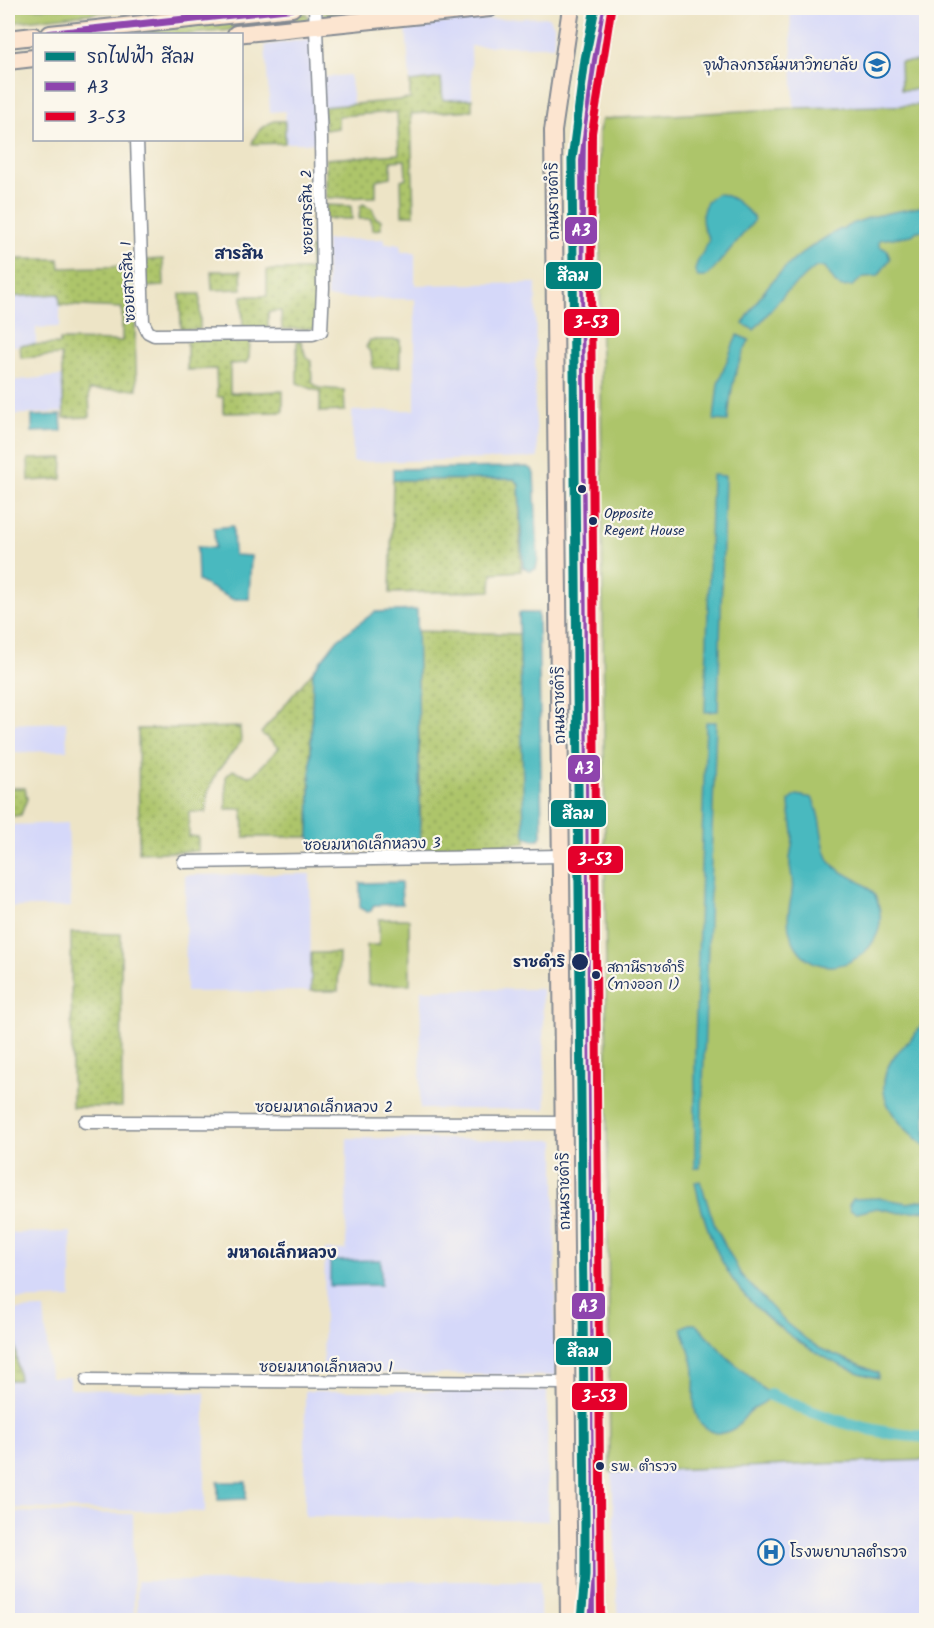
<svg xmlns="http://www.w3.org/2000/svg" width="934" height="1628" font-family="Kalam,'Playpen Sans Thai',sans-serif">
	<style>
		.built { fill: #d5d8f9 }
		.grass { fill: url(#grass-dots); stroke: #647a64; stroke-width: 1.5 }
		.park { fill: #adc56a; stroke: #647a64; stroke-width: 1.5 }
		.water { fill: #49b9bf; stroke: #32748e; stroke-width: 1.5 }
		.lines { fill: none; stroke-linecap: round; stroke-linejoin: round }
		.canal { stroke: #49b9bf; stroke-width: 12 }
		.street-casing { stroke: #848a92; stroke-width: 15 }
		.secondary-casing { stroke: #848a92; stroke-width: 20 }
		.street { stroke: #fff; stroke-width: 12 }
		.secondary { stroke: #fce5d0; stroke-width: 16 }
		.bus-1-casing { stroke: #fbf7ec; stroke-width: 12 }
		.bus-2-casing { stroke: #fbf7ec; stroke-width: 12 }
		.bus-1 { stroke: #8e44ad; stroke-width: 8 }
		.bus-2 { stroke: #e4002b; stroke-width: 8 }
		.metro-1-casing { stroke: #fbf7ec; stroke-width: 14 }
		.metro-1 { stroke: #02817d; stroke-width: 9 }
		.bus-dot { fill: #1b2f5e; stroke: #fbf7ec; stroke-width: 2 }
		.labels { text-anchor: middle; stroke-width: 4.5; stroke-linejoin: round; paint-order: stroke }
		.bus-label { font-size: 14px; fill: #1b2f5e; stroke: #fbf7ec; text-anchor: start }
		.poi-label { font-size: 15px; fill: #1b2f5e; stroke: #fbf7ec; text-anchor: end }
		.street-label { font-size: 15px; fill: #1b2f5e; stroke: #fbf7ec }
		.stop-label { font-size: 15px; font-weight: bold; fill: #1b2f5e; stroke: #fbf7ec; text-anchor: end }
		.neighbourhood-label { font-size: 16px; font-weight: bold; fill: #1b2f5e; stroke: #fbf7ec }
		.line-badge { stroke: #fbf7ec; stroke-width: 2 }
		.badge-label { font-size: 16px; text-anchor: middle; font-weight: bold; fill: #fff }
	</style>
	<defs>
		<pattern id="grass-dots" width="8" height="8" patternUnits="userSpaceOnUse" patternTransform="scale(1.5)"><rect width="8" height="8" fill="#adc56a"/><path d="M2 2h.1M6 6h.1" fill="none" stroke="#8ca05a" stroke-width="1.8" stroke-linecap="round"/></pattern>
	</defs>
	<rect width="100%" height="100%" fill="#fbf7ec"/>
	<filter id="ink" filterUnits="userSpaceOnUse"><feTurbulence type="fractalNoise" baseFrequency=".0167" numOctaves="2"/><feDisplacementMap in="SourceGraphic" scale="12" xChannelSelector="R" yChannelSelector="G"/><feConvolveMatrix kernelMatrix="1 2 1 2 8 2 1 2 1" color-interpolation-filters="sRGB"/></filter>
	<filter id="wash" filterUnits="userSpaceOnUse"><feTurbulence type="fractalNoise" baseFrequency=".008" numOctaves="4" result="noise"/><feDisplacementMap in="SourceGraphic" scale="24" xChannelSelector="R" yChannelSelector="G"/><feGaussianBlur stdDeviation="1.35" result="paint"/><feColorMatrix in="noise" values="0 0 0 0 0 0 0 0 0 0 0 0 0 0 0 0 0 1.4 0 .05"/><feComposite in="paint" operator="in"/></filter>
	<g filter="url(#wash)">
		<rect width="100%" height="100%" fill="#ede4c6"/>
		<!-- built -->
		<path class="built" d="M790 8H926V105L794 108Z
			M548 17 554 25V46H471L472 99 443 100 441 78 410 82 406 28 416 26 471 20Z
			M310 39 312 40 317 143H285V111L270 112 265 45Z
			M350 75 353 104 323 107V77Z
			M384 239V244H400L401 252H415V285L536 283 535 407 538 458 353 462 352 411 415 410V299L327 298 326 240Z
			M60 294V327L36 328V345L8 346V297Z
			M62 376 64 412 8 415V381Z
			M66 722 67 750 8 753V724Z
			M68 823 71 907H8V825Z
			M310 874 311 991 186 992 185 875Z
			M542 989 546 1109H420L421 990Z
			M347 1138 555 1140 556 1376 323 1372 325 1250H346Z
			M71 1232V1298L8 1300V1233Z
			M44 1309 50 1377H70V1389L205 1392V1512L8 1508V1310Z
			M305 1391H547L548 1521 305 1516Z
			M926 1460V1620H618L612 1472Z
			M8 1512 133 1514 134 1620H8Z
			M137 1581H540V1620H137Z"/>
		<!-- grass -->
		<path class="grass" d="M341 8H392V11L324 18 323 12 325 9Z
			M306 13 309 18 306 22 193 34H120Z
			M441 78 443 100 472 99V110L411 114 414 215H402L401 180 406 178 405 160 391 161V177L376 180V197L326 198V159L399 154 397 112 338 116V128L325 130 323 107 410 99V82Z
			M274 121H285V143L252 144C256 131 262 126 274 121Z
			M363 204 372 208 376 218 381 220V229L372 230 371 219H359L360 207Z
			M326 205 351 206 352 219H326Z
			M310 248H319V287L315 290 319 295 316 329H282L281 311 268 312V329H243L242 296H267V270H310Z
			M8 259H59L60 268 137 266 135 341 137 389 89 390 90 417 64 418 61 355 21 358 20 345 60 344V340L122 341V308L60 305 59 294 8 297Z
			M163 259 164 286 146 287V260Z
			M211 271H241L242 289 212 290Z
			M180 294H200V330L181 329Z
			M187 340H250L249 358 246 363 230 364V393L283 391V412L223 413V397H217L216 369 187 370Z
			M370 340H400V367L373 368 371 353 366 347Z
			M297 341H301L306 357 311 361 312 382 319 388 344 390 345 411 320 412V392L297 383Z
			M63 458 62 479 29 481 28 459Z
			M514 479 519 484 521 571 492 573 491 591 390 593 393 480Z
			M417 631 520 634 526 843 421 849Z
			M313 671 309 837H244L243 809H226V776L233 770 248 776 253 775 279 748 261 733Z
			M240 727 241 742 217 772 208 792 206 812H189V836L198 837V851L139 853 138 729Z
			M8 788H25L27 799 21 815 8 817Z
			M71 933 121 934 122 1107H72Z
			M311 953H339L338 991H311Z
			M8 1310H11L19 1380H8Z"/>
		<!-- park -->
		<path class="park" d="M8 8H140L8 23Z
			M926 61V89L901 90 900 62Z
			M926 105V1460L610 1472 599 131 602 119 794 108Z
			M379 919H409L410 984 368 985 367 945H379Z"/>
		<!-- water -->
		<path class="water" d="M717 194C732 194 743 207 753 216L754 221 712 271 705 277H698L695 271C696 258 707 251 709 238 698 223 700 203 717 194Z
			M926 206V230L917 231 912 235 879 240V246L887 250 890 259 878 276 864 277 852 286 842 287 836 284 825 267H816L786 292 754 330 743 324C751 311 759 297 769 285 793 256 831 230 868 218 886 212 907 210 926 206Z
			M737 335 749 340C734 371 731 387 728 421L714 420 718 384Z
			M61 415 62 431 32 432V416Z
			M527 467 532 469 534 474 538 559 536 569 530 571 523 567 519 484 514 479 393 480V469Z
			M712 475 725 476 718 711 705 712Z
			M233 526 234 555 251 556 249 599H232L198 581 197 547 215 548 214 528Z
			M417 610 420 843 316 846 309 837 313 671 338 639 375 612Z
			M519 613H538L542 834 539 839 533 840 526 837 524 831Z
			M706 722H716L700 1168H695V1045Z
			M797 795 812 798C823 816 820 849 831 863 844 878 871 880 878 903 895 957 813 995 791 936 785 921 790 907 792 892 794 882 791 874 790 865 789 854 794 844 793 833 792 822 789 812 789 801Z
			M401 882 402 904 374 905 371 911 367 912 360 908V883Z
			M926 1019V1147C898 1124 868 1096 893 1058 898 1051 904 1046 909 1041 915 1034 921 1026 926 1019Z
			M700 1181 715 1226 741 1275 786 1323 806 1339 821 1349 878 1373V1378C829 1368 761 1321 733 1280 713 1250 702 1216 695 1182Z
			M880 1198 907 1203 926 1200V1210L901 1213 877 1208 857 1213 850 1210 849 1205 853 1199Z
			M381 1260V1285L330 1286V1261Z
			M689 1324H695L699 1327 727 1357 770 1395C765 1405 760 1403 753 1409 745 1414 742 1424 733 1429 726 1433 719 1435 711 1431 685 1419 698 1386 693 1364 690 1352 685 1340 682 1328Z
			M218 1482H246V1499L218 1500Z"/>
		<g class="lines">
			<!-- canal -->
			<path class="canal" d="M770 1395C822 1417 869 1434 926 1437"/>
		</g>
	</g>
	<g filter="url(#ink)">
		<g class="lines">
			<!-- street casing -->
			<g class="street-casing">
				<path id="street" d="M137 140 143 322 148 332 154 335 313 334 321 331 323 288 321 139 315 8
					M184 862 560 856
					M85 1122 563 1123
					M87 1380 566 1383"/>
			</g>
			<!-- secondary casing -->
			<g class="secondary-casing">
				<path id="secondary" d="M50 34 292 8
					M236 34 490 8
					M8 39 34 36
					M8 61 34 58
					M569 1620 553 131 571 8
					M591 1620 580 291 582 132 601 8"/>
			</g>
			<!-- street -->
			<use href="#street" class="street"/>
			<!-- secondary -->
			<use href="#secondary" class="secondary"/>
			<!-- bus-1 casing -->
			<g class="bus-1-casing">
				<path id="bus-1" d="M50 34 292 8
					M591 1620 580 291 582 132 601 8"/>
			</g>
			<!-- bus-2 casing -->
			<g class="bus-2-casing">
				<path id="bus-2" d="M601 1620 591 291 592 133 611 10"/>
			</g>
			<!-- bus-1 -->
			<use href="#bus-1" class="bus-1"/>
			<!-- bus-2 -->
			<use href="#bus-2" class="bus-2"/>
			<!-- metro-1 casing -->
			<g class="metro-1-casing">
				<path id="metro-1" d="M581 1620 585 1576V1518L572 160 585 59 595 8"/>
			</g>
			<!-- metro-1 -->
			<use href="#metro-1" class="metro-1"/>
		</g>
	</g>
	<!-- icons -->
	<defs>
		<g id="university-ring" transform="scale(1.35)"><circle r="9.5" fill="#fbf7ec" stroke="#1f6fb2" stroke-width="1.5"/><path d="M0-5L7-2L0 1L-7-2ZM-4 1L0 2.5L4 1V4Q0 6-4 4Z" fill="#1f6fb2"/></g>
		<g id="hospital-ring" transform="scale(1.35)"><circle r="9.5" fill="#fbf7ec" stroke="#1f6fb2" stroke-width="1.5"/><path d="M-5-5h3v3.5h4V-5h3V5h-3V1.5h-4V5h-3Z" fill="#1f6fb2"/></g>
	</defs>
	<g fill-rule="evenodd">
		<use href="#university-ring" x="877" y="65"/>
		<use href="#hospital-ring" x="771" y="1552"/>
	</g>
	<!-- markers -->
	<g class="bus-dot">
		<circle cx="582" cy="489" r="5"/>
		<circle cx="593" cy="521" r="5"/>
		<circle cx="580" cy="962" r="9"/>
		<circle cx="596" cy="975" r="5"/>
		<circle cx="600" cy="1466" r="5"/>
	</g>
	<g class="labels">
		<!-- bus labels -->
		<g class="bus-label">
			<text x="604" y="518">Opposite<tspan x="604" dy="17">Regent House</tspan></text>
			<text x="607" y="972">สถานีราชดำริ<tspan x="607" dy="17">(ทางออก 1)</tspan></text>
			<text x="611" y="1471">รพ. ตำรวจ</text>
		</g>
		<!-- poi labels -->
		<g class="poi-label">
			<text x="858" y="70">จุฬาลงกรณ์มหาวิทยาลัย</text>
			<text x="790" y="1557" text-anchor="start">โรงพยาบาลตำรวจ</text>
		</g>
		<!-- street labels -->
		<g class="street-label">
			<text transform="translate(553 201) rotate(-91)" y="5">ถนนราชดำริ</text>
			<text transform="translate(307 212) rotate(-91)" y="5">ซอยสารสิน 2</text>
			<text transform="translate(128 282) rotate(-93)" y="5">ซอยสารสิน 1</text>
			<text transform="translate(559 705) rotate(-91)" y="5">ถนนราชดำริ</text>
			<text transform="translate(372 844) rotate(-1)" y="5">ซอยมหาดเล็กหลวง 3</text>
			<text x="324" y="1112">ซอยมหาดเล็กหลวง 2</text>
			<text transform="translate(564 1191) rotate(-91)" y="5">ถนนราชดำริ</text>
			<text x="326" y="1372">ซอยมหาดเล็กหลวง 1</text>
		</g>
		<!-- stop labels -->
		<g class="stop-label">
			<text x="565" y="967">ราชดำริ</text>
		</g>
		<!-- neighbourhood labels -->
		<g class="neighbourhood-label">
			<text x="239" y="259">สารสิน</text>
			<text x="282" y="1258">มหาดเล็กหลวง</text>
		</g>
	</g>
	<g class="line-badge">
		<rect x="564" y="216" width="34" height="29" rx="6" fill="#8e44ad"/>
		<rect x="545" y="261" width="57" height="29" rx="6" fill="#02817d"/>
		<rect x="563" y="308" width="57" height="29" rx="6" fill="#e4002b"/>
		<rect x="567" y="754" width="34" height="29" rx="6" fill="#8e44ad"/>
		<rect x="550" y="799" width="57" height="29" rx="6" fill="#02817d"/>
		<rect x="567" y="845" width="57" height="29" rx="6" fill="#e4002b"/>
		<rect x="571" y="1292" width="35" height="28" rx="6" fill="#8e44ad"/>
		<rect x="555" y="1337" width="57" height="29" rx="6" fill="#02817d"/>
		<rect x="571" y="1382" width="57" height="29" rx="6" fill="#e4002b"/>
	</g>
	<g class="badge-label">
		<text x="581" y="236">A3</text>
		<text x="573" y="281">สีลม</text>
		<text x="591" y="328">3-53</text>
		<text x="584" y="774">A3</text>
		<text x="578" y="819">สีลม</text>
		<text x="595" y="865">3-53</text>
		<text x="588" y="1312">A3</text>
		<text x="583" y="1357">สีลม</text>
		<text x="599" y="1402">3-53</text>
	</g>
	<!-- margin -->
	<rect width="934" height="1628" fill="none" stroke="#fbf7ec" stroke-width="30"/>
	<!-- legend -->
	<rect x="33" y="33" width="210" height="108" fill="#fbf7ec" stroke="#a1a7b3" stroke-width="1.5"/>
	<rect x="45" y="52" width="30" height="9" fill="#02817d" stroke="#a1a7b3" stroke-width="1.5"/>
	<text x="87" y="63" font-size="18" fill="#1b2f5e">รถไฟฟ้า สีลม</text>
	<rect x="45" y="82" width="30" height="9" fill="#8e44ad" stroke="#a1a7b3" stroke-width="1.5"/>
	<text x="87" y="93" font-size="18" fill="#1b2f5e">A3</text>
	<rect x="45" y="112" width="30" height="9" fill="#e4002b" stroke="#a1a7b3" stroke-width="1.5"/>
	<text x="87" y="123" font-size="18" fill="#1b2f5e">3-53</text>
</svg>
